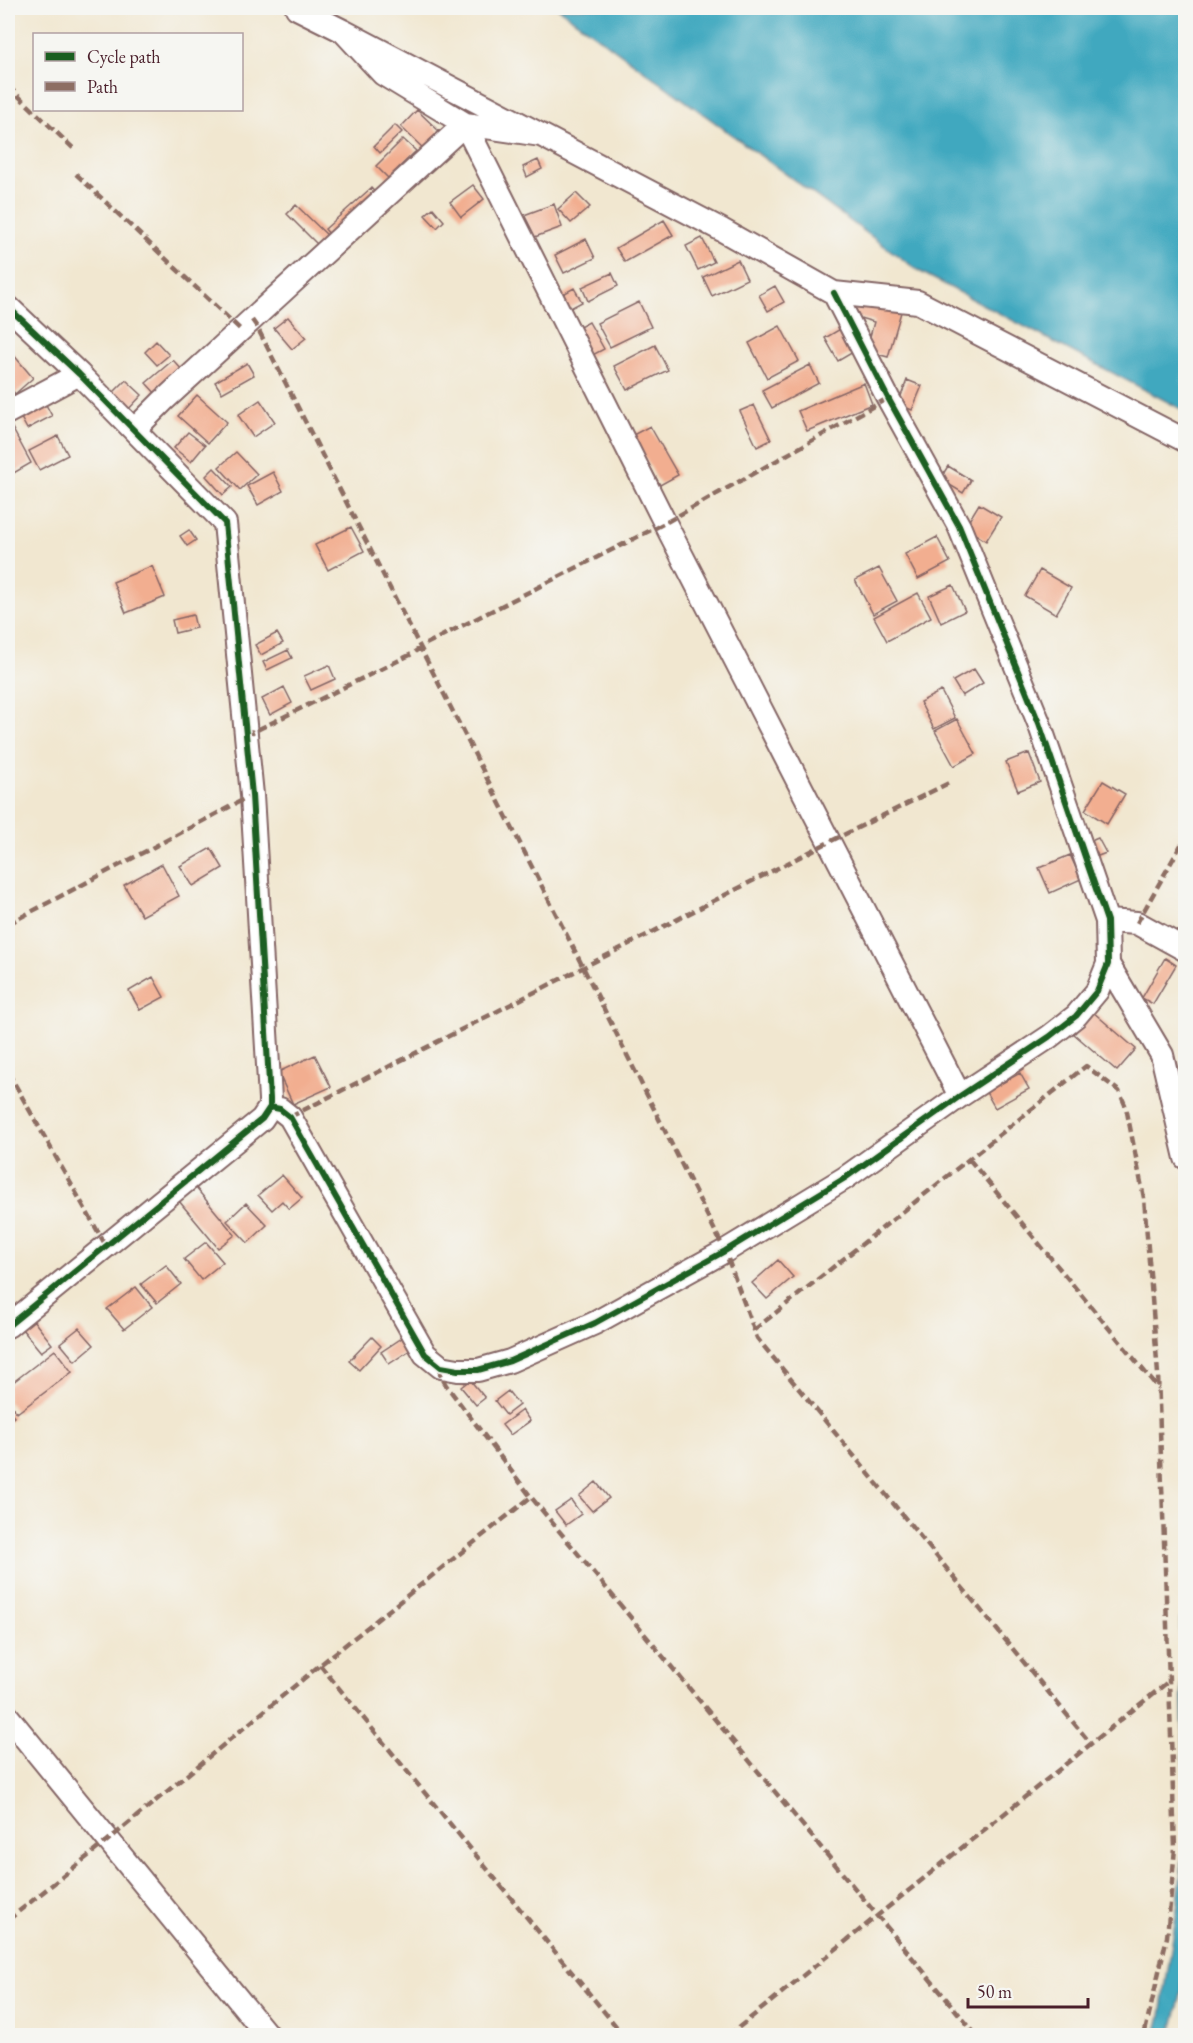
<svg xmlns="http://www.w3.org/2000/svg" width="1193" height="2043" font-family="'EB Garamond',serif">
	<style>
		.water { fill: #3fa8bf; stroke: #446475; stroke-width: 1.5 }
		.building { fill: #f2ae90 }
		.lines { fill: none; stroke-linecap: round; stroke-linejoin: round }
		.minor-casing { stroke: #846565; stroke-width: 26 }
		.minor { stroke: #fff; stroke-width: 22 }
		.quiet { stroke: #8d6e63; stroke-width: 4.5; stroke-dasharray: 9 4.5; stroke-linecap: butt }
		.cycleway-casing { stroke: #f6f6f2; stroke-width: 10 }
		.cycleway { stroke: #1b5e20; stroke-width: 6 }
	</style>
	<rect width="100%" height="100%" fill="#f6f6f2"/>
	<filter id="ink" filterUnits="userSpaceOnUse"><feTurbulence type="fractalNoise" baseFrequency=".0167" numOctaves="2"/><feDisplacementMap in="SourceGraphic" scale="12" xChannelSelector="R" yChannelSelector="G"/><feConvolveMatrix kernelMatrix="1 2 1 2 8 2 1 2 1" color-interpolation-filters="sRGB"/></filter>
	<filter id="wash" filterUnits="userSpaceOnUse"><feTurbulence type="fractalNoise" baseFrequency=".008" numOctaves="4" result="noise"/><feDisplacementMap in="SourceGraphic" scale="24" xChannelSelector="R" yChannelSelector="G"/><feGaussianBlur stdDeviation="1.35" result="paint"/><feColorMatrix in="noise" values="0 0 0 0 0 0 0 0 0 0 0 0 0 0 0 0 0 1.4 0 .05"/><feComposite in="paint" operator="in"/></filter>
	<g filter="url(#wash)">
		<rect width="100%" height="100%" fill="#f1e7d0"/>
		<!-- water -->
		<path class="water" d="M558 8H1185V411L919 271Z
			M1185 1615H1186L1185 1827 1180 1617Z
			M1185 1832V1949L1182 1991 1171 2035H1156L1161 2016 1178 1903Z"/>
		<g id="blocks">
			<!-- building -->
			<path class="building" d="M417 110 443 135 427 152 401 127Z
				M395 125 402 132 380 153 374 146Z
				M403 139 416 151 388 178 376 166Z
				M538 160 542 169 527 177 523 167Z
				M473 185 484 199 461 217 450 202Z
				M371 188 381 199 334 240 325 229Z
				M576 193 590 207 571 223 558 209Z
				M554 204 562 227 532 238 524 215Z
				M296 205 330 238 321 248 287 214Z
				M433 208 444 221 437 228 425 215Z
				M664 220 673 235 625 262 616 248Z
				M702 238 714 262 698 270 686 246Z
				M586 239 595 258 564 273 555 255Z
				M738 260 747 279 712 296 703 277Z
				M612 273 618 286 588 301 582 287Z
				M775 286 784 302 768 311 759 295Z
				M574 288 582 302 563 312 556 298Z
				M857 299 901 312 888 357 866 351 874 322 853 316Z
				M639 302 651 327 610 347 597 323Z
				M288 317 306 338 292 349 274 328Z
				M589 322 604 349 589 357 574 330Z
				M780 326 799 361 767 378 749 343Z
				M842 328 855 351 838 361 825 338Z
				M156 341 169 355 157 365 145 352Z
				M655 345 668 370 627 390 614 366Z
				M12 353 33 378 15 394 8 385V357Z
				M173 360 184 372 158 396 146 383Z
				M247 363 254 375 222 393 215 382Z
				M810 365 819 383 772 408 762 390Z
				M126 380 142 395 125 413 109 397Z
				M907 380 922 386 912 410 898 404Z
				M864 383 872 404 807 431 798 411Z
				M197 395 227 422 208 443 178 416Z
				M260 400 275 422 253 437 238 415Z
				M44 401 52 416 27 429 19 414Z
				M754 405 771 440 757 447 740 411Z
				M10 424 31 463 12 474 8 466V426Z
				M650 426 678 475 660 485 633 435Z
				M188 432 205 445 191 462 174 448Z
				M58 436 68 455 39 470 29 451Z
				M236 452 257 474 240 490 219 467Z
				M948 466 971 480 963 493 940 479Z
				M214 468 232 487 223 495 206 476Z
				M273 472 283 491 258 505 247 486Z
				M979 504 1001 517 986 541 965 527Z
				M351 527 364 551 328 570 315 545Z
				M189 530 196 540 187 546 180 536Z
				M937 537 950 562 918 579 905 554Z
				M152 566 165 597 126 613 113 582Z
				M879 568 897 601 873 614 855 580Z
				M1040 570 1071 588 1056 614 1025 596Z
				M953 585 965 611 941 623 929 596Z
				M918 593 931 617 887 641 874 617Z
				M193 615 196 628 175 633 172 620Z
				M277 633 283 643 261 655 255 645Z
				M288 650 292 658 267 670 263 662Z
				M329 665 335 679 311 690 304 676Z
				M974 669 983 683 962 696 953 681Z
				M284 687 292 703 270 715 262 699Z
				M941 691 955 718 934 729 920 702Z
				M957 719 976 754 954 766 935 731Z
				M1029 753 1040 782 1018 791 1006 762Z
				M1103 781 1125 794 1107 824 1085 810Z
				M1098 838 1106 853 1098 856 1091 841Z
				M211 848 223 868 193 886 180 866Z
				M1070 855 1081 879 1050 893 1039 868Z
				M162 864 179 896 142 916 124 885Z
				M1165 958 1176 965 1153 1004 1142 998Z
				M153 977 164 997 140 1010 129 991Z
				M1093 1012 1136 1049 1117 1071 1074 1034Z
				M315 1055 331 1087 293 1104 278 1072Z
				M1020 1073 1029 1089 995 1108 986 1092Z
				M282 1175 302 1198 289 1209 282 1201 272 1210 258 1195Z
				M196 1188 235 1235 218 1248 179 1201Z
				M246 1203 267 1225 248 1243 227 1221Z
				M206 1242 223 1262 201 1280 184 1259Z
				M778 1260 793 1277 767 1299 752 1283Z
				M166 1265 181 1284 157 1303 141 1284Z
				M136 1287 152 1307 124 1329 107 1309Z
				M33 1320 52 1344 41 1352 22 1329Z
				M79 1328 94 1345 75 1361 60 1343Z
				M372 1337 381 1346 359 1370 349 1361Z
				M402 1338 410 1350 389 1364 381 1352Z
				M55 1350 72 1372 17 1413 8 1401V1386Z
				M470 1380 485 1398 476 1405 461 1387Z
				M508 1391 519 1405 506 1415 495 1401Z
				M8 1410 14 1417 8 1422Z
				M522 1410 530 1421 510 1435 502 1425Z
				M596 1482 609 1498 592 1511 579 1496Z
				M571 1500 581 1514 566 1525 555 1511Z"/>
		</g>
	</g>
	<g filter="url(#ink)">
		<use href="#blocks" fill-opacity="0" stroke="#846565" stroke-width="1.5"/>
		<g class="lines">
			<!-- minor casing -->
			<g class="minor-casing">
				<path id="minor" d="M297 8 343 31
					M465 124 665 523 960 1096
					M541 135 343 31 383 74 465 124 541 135 722 230 834 293 918 302 1186 441
					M8 307 79 374 225 523 252 795 270 1099V1107L262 1119 8 1326
					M8 412 79 374
					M134 430 163 401 465 124
					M1107 921 1137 923 1186 950
					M1108 964 1162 1055 1186 1158
					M270 1107 280 1109 290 1117 425 1354 441 1367 458 1370H478L510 1361 595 1323 725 1251 845 1178 960 1096 1049 1037 1076 1016 1097 991 1108 964 1107 921 1039 723 959 526 888 398 834 293
					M8 1717 268 2036"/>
			</g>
			<!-- minor -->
			<use href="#minor" class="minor"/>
			<!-- quiet -->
			<path class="quiet" d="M8 86 76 151
				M76 174 241 330
				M252 320 257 327 583 967 725 1251 757 1338 1091 1744
				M245 730 253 732 261 728 412 654 424 645 665 523 888 398
				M1137 923 1186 836
				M8 924 252 795
				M8 1072 106 1246
				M290 1117 829 842 951 782
				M969 1159 1159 1389
				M754 1330 1086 1066 1119 1091 1126 1107 1144 1198 1158 1374 1175 1848 1167 1937 1144 2036
				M441 1367 440 1374 446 1385 531 1497 977 2036
				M320 1665 624 2036
				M8 1920 107 1841 320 1665 531 1497
				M728 2036 1169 1681"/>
			<!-- cycleway casing -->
			<g class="cycleway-casing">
				<path id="cycleway" d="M8 307 79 374 225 523 252 795 270 1099V1107L262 1119 8 1326
					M270 1107 280 1109 290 1117 425 1354 441 1367 458 1370H478L510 1361 595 1323 725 1251 845 1178 960 1096 1049 1037 1076 1016 1097 991 1108 964 1107 921 1039 723 959 526 888 398 834 293"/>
			</g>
			<!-- cycleway -->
			<use href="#cycleway" class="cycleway"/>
		</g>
	</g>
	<!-- margin -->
	<rect width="1193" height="2043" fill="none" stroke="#f6f6f2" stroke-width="30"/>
	<!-- legend -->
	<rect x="33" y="33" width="210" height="78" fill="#f6f6f2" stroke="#b1a0a2" stroke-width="1.5"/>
	<rect x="45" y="52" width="30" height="9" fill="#1b5e20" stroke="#b1a0a2" stroke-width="1.5"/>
	<text x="87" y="63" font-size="18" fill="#4a1f2b">Cycle path</text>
	<rect x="45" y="82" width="30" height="9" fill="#8d6e63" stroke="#b1a0a2" stroke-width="1.5"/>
	<text x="87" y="93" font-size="18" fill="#4a1f2b">Path</text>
	<!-- scale -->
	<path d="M968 1998v9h120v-9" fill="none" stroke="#4a1f2b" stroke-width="3"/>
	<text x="977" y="1998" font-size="18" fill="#4a1f2b" stroke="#f6f6f2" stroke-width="4.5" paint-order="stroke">50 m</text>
</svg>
